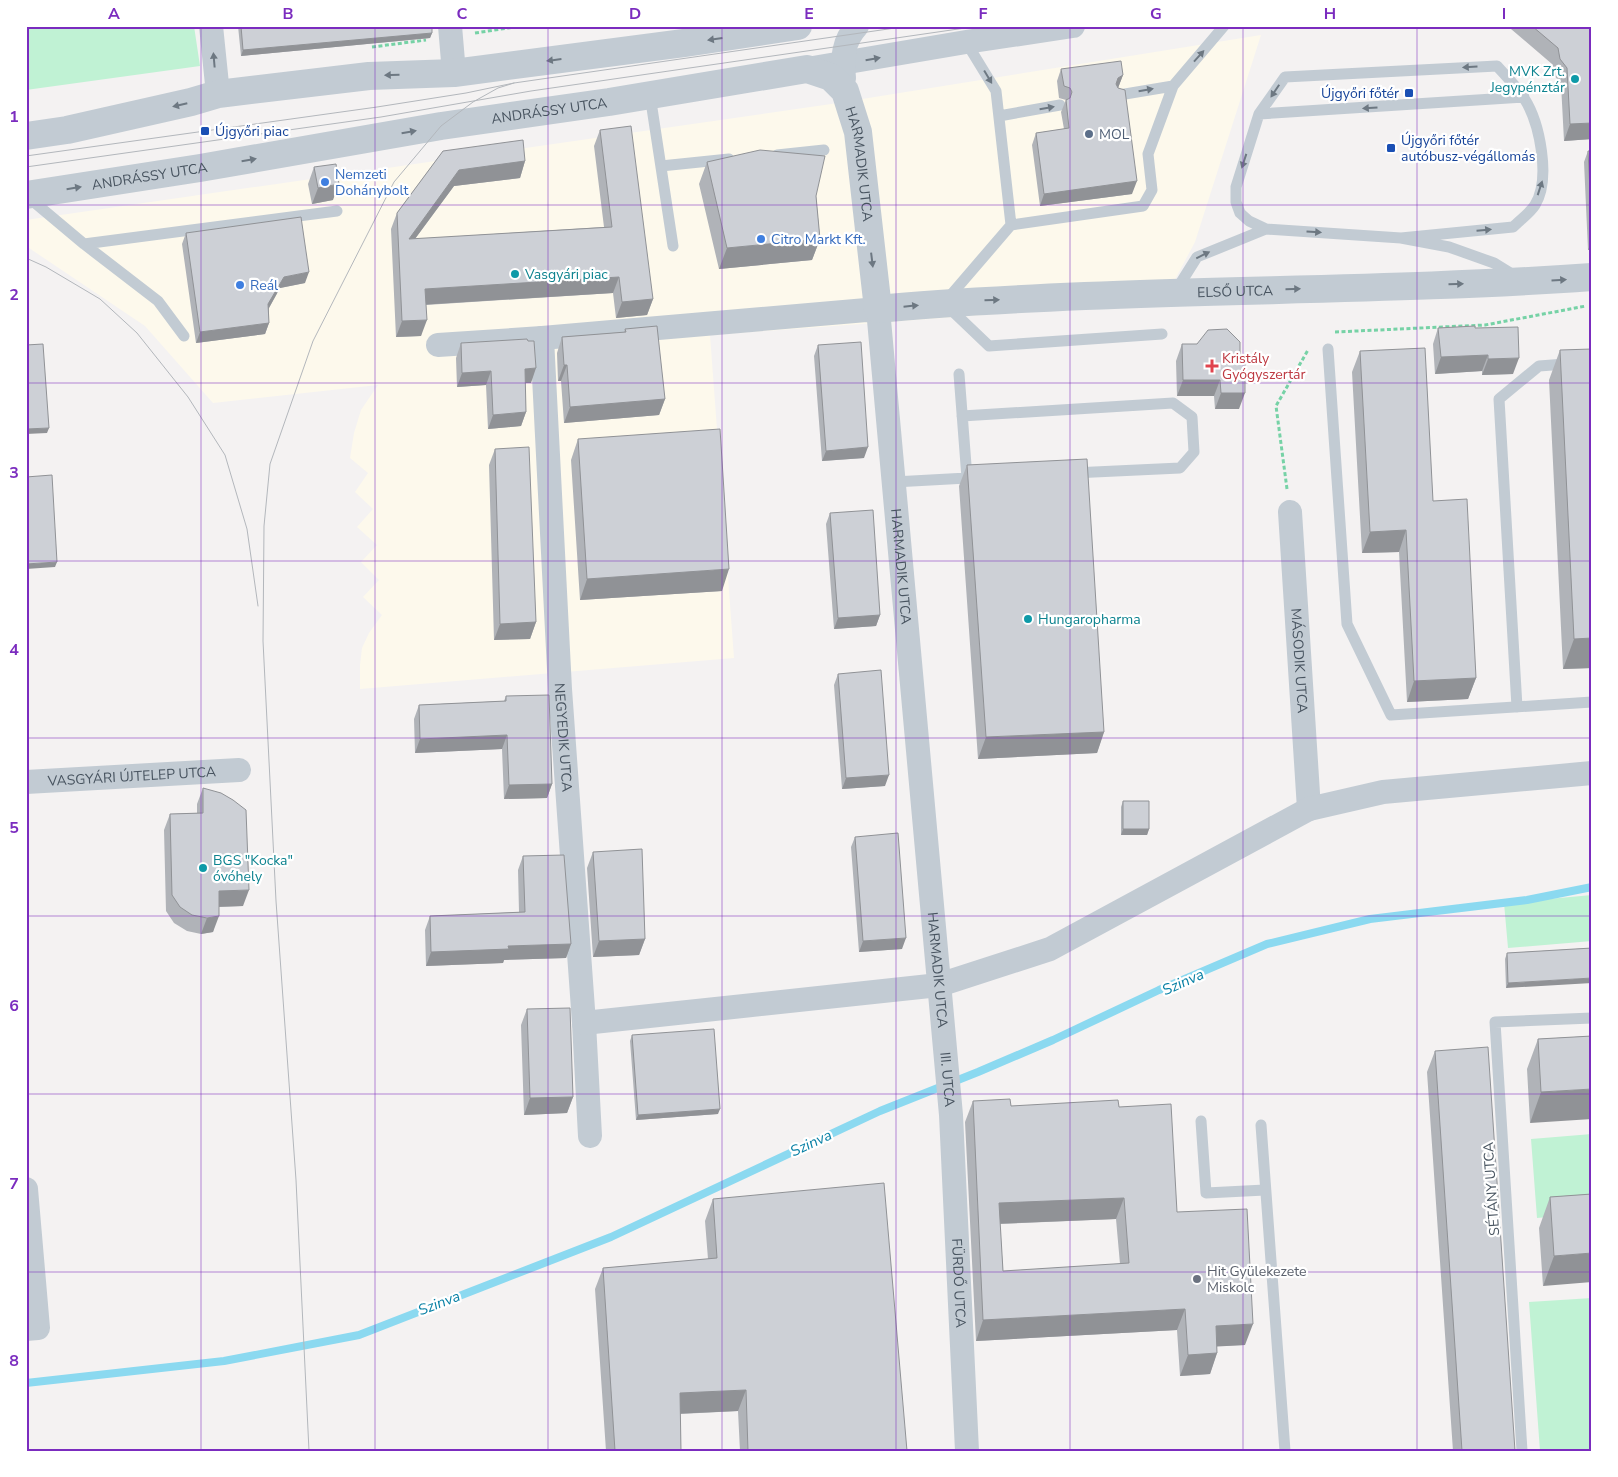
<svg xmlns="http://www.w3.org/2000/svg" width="1618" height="1477" font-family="'Nunito Sans',sans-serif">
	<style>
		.commercial { fill: #fdf9ec }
		.green { fill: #c0f2d4 }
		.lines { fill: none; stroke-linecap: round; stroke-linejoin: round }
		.stream { stroke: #8bd9f0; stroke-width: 8 }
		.path { stroke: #76d2a6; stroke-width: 3; stroke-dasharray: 4 2.5; stroke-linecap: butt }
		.service { stroke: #c2cbd3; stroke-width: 11 }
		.minor { stroke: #c2cbd3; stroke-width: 24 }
		.tertiary { stroke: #c2cbd3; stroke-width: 28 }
		.tram { stroke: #b3b7bc; stroke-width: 1 }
		.wall { fill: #b0b3b8; fill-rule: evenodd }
		.shaded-wall { fill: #909296 }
		.building { fill: #cdd0d6; stroke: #909296; fill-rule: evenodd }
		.oneway { fill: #6d7882 }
		.grid { fill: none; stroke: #7b2cbf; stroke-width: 1; stroke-opacity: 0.55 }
		.culture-dot { fill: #0f9aa8; stroke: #fff; stroke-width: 2 }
		.transit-dot { fill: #1a4fb4; stroke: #fff; stroke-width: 2 }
		.service-dot { fill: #5c6f8a; stroke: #fff; stroke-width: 2 }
		.shop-dot { fill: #3f7fe0; stroke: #fff; stroke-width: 2 }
		.health-dot { fill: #e0444e; stroke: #fff; stroke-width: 2 }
		.worship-dot { fill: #6b7280; stroke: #fff; stroke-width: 2 }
		.labels { text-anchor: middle; stroke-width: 4.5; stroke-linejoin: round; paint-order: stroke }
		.culture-label { font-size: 14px; fill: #0d838f; stroke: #fff; text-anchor: start }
		.transit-label { font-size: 14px; fill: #164399; stroke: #fff; text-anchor: start }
		.street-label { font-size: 14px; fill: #485460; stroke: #fff }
		.service-label { font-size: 14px; fill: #4e5e75; stroke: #fff; text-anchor: start }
		.shop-label { font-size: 14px; fill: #366cbe; stroke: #fff; text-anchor: start }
		.health-label { font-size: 14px; fill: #be3a42; stroke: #fff; text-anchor: start }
		.worship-label { font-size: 14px; fill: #5b616d; stroke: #fff; text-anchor: start }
		.water-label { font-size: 15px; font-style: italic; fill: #0880a5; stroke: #fff }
		.neatline { fill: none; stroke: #7b2cbf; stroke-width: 2 }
		.grid-label { font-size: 16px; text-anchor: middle; font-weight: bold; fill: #7b2cbf }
	</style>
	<rect width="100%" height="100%" fill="#f4f2f2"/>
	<!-- commercial -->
	<path class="commercial" d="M1261 35 1195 242 1163 302 710 335 734 658 360 689V665L362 648 369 633 382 615 363 597 379 580 361 562 377 545 357 527 373 509 355 492 368 473 350 458 354 433 361 410 378 385 213 403 145 326 26 246V220L831 104Z"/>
	<!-- green -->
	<path class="green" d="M26 26H194L200 66 26 90Z
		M1592 895V941L1508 948 1504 903Z
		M1592 1134V1213L1537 1218 1531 1139Z
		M1592 1298V1451H1540L1529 1302Z"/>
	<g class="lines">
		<!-- stream -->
		<path class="stream" d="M26 1383 224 1361 359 1335 611 1237 880 1111 978 1072 1053 1040 1159 990 1267 944 1370 919 1527 900 1592 887"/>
		<!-- path -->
		<path class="path" d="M475 33 521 26
			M372 47 426 40
			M1335 332 1485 325 1586 306
			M1287 489 1276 406 1308 350"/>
		<!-- service -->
		<path class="service" d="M966 42 996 91 1011 225
			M650 95 673 246
			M1119 95 1173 86
			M1259 114 1524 97
			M999 116 1060 105
			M777 155 824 150
			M661 166 729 159
			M28 197 84 244 337 211
			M1401 238 1513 227C1520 220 1530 213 1535 205 1551 179 1540 123 1524 98 1517 87 1506 76 1497 66L1285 77 1259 114 1236 187V202L1240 213 1249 221 1266 229 1401 238 1449 247 1494 263 1515 276
			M84 244 158 301 184 336
			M1175 292 1197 257 1266 229
			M1162 334 989 346 944 303 1011 225 1143 206 1152 190 1148 154 1173 86 1224 26
			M1328 349 1347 624 1391 715 1592 702
			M962 416 1173 403 1192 417 1194 452 1180 468 1073 473
			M894 482 967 478 959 374
			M1517 707 1499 399 1539 366 1592 362
			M1201 1121 1206 1193 1265 1190
			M1261 1125 1285 1451
			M1522 1451 1495 1022 1592 1018"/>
		<!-- minor -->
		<g class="minor">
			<path d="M211 26 218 94"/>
			<path d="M450 26 454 73"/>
			<path d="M807 69 966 42 1073 26"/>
			<path d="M844 78C842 58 843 41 857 26"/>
			<path id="s1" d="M542 338 560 689 584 1023 590 1136"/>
			<path id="s2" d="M438 345 542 338 878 309 951 1115 967 1451"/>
			<path id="s3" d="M1290 512 1309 809"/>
			<path id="s4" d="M26 782 239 770"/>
			<path d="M584 1023 939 985 1050 949 1309 809 1383 792 1592 773"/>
			<path d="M26 1189 38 1328 26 1329"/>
		</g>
		<!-- tertiary -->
		<g class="tertiary">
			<path d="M26 136 67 130 191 102 218 94 369 76 454 73 684 43 798 26"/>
			<path id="s5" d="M26 195 200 168 441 126 609 102 807 69 831 77 845 91 858 132 878 309C947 302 1016 299 1085 296 1254 289 1423 289 1592 277"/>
		</g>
		<!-- tram -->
		<path class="tram" d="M26 156 377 107 466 93 514 83 909 26
			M26 167 381 117 531 91 979 26
			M26 258 46 267 100 299 137 333 188 397 225 455 247 529 258 606
			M309 1451 296 1180 276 901 263 641 264 526 270 464 313 341 394 182 441 126 473 102 498 88 514 83"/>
	</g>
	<!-- wall -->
	<path class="wall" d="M238 26H432V33L430 38 241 56Z
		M1512 26H1590L1592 139 1564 141 1561 84 1554 75 1552 64 1511 29Z
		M1061 69 1123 75 1118 88 1132 194 1040 206 1032 145 1036 133 1064 129 1061 112 1066 100 1059 98 1057 81Z
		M600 130 653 299 647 315 616 318 613 293 426 305 421 336 396 337 391 229 397 213 443 151 525 161 520 178 454 186 415 239 604 227 594 146Z
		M1588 151H1592V249L1588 250 1584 162Z
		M707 162 816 196 820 239 812 260 719 269 699 184Z
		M314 167 333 200 312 204 308 184Z
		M186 233 305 283 280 288 269 308V323L265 334 196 343 182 244Z
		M1438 328H1475L1513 374 1482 375V371L1435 374 1433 344Z
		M625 329 665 399 659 415 564 423 561 381H558L557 353 562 337 624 332Z
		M461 343 531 383H525L526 412 521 426 488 429 486 385 457 387 456 358Z
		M1182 344H1197L1239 409H1215L1214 396H1177L1176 361Z
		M818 345 864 458 822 461 814 356Z
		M1560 350 1592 668 1563 669 1549 380Z
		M1360 351 1433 501 1476 678 1468 699 1407 702 1399 552 1362 553 1352 372Z
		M578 439 722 591 580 600 571 460Z
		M495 449 536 622 530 639 494 640 489 465Z
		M967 465 1104 732 1097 753 978 759 959 486Z
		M830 513 880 615 876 626 834 629 826 524Z
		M838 674 885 786 842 789 834 685Z
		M506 696 552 784 547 798 504 799 502 749 415 753 414 719 419 705 504 701Z
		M203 788 243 906 219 907 213 932 201 934 187 931 174 923 166 911 164 830 170 814 197 813V804Z
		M1123 801 1149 829 1147 835H1121V807Z
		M855 837 902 949 859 952 851 847Z
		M593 852 645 939 639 955 593 957 587 868Z
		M523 856 571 944 566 958 504 960 503 963 426 966 425 930 430 916 519 912 518 870Z
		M1592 948 1506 988 1505 959 1507 953Z
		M527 1009 573 1097 567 1113 524 1115 521 1025Z
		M632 1035 718 1114 636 1120 630 1041Z
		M1592 1036 1530 1123 1527 1069 1538 1039Z
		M1435 1051 1515 1451H1453L1427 1072Z
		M973 1101 1011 1106 1119 1107 1177 1212 1245 1345 1217 1346V1353L1210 1374 1180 1376 1177 1330 976 1341 965 1122ZM1116 1219 1120 1264 1003 1271 1000 1224Z
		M1592 1194 1543 1286 1539 1228 1550 1197Z
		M713 1199 907 1451H740L738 1411 680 1414 681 1451H606L595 1289 603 1268 708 1259 705 1221Z"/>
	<!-- shaded-wall -->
	<path class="shaded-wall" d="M432 33 430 38 241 56 243 50Z
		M1123 75 1118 88 1114 90 1118 78Z
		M1592 123V139L1564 141 1570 124Z
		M525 161 520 178 454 186 403 255 409 239 459 170Z
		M1137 181 1132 194 1040 206 1044 194Z
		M339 184 333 200 312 204 318 188Z
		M820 239 812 260 719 269 727 248Z
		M1592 240V249L1588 250Z
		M309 272 305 283 280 288 265 315 268 304 284 277Z
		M619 277 613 293 419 305 425 289Z
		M653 299 647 315 616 318 622 302Z
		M427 320 421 336 396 337 402 321Z
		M269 323 265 334 196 343 200 332Z
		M1488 355 1482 371 1435 374 1441 357Z
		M1519 358 1513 374 1482 375 1488 359Z
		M564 365H567L561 381H558Z
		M536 368 531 383H520L525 369Z
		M491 371 486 385 457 387 462 373Z
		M1183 380H1220L1214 396H1177Z
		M1221 393H1245L1239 409H1215Z
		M665 399 659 415 564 423 570 407Z
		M526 412 521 426 488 429 493 415Z
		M49 428 47 433 26 434V429Z
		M868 447 864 458 822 461 826 451Z
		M1406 530 1399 552 1362 553 1370 532Z
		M57 562 55 567 26 569V564Z
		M729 569 722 591 580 600 587 579Z
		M880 615 876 626 834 629 838 618Z
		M536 622 530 639 494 640 500 624Z
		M1592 638V668L1563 669 1574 639Z
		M1476 678 1468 699 1407 702 1414 681Z
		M1104 732 1097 753 978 759 986 737Z
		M507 735 502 749 415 753 420 739Z
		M889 775 885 786 842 789 846 778Z
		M552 784 547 798 504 799 509 785Z
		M1123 829H1149L1147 835H1121Z
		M249 890 243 906 213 907 219 891Z
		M219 916 213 932 201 934 207 918Z
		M906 938 902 949 859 952 863 941Z
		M645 939 639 955 593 957 599 941Z
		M571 944 566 958 504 960 503 963 426 966 431 952 508 946Z
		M1592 978V983L1506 988 1508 983Z
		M1592 1089V1119L1530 1123 1541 1092Z
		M573 1097 567 1113 524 1115 530 1098Z
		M720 1109 718 1114 636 1120 638 1115Z
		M1124 1198 1116 1219 991 1224 999 1203Z
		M1592 1253V1282L1543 1286 1554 1256Z
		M1185 1309 1177 1330 976 1341 983 1320Z
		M1253 1324 1245 1345 1208 1347 1216 1326Z
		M1217 1353 1210 1374 1180 1376 1188 1355Z
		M746 1390 738 1411 672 1414 680 1393Z"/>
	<!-- building -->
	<path class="building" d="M241 26H432V33L243 50Z
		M1532 26H1590L1592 27V123L1570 124 1567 68 1560 59 1558 48Z
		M1121 61 1123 75 1118 78 1116 84 1118 88 1125 90 1137 181 1044 194 1036 133 1069 128 1066 100 1070 98 1072 92 1070 88 1064 86 1061 69Z
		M631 126 653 299 622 302 619 277 425 289 427 320 402 321 397 213 443 151 523 140 525 161 459 170 409 239 612 227 600 130Z
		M760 150 825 156 816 196 820 239 727 248 707 162Z
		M1588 151H1592V230Z
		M336 164 339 184 318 188 314 167Z
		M301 217 309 272 284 277 268 304 269 323 200 332 186 233Z
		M657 326 665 399 570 407 567 365H564L562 337 626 332 625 329Z
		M1475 326V328L1518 327 1519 358 1488 359V355L1441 357 1438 328Z
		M1227 329 1240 342V363H1245V393H1221L1220 380H1183L1182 344H1197L1208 330Z
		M527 339 528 341H534L536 368 525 369 526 412 493 415 491 371 462 373 461 343Z
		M861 342 868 447 826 451 818 345Z
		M43 344 49 428 26 429V345Z
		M1425 348 1433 501 1467 499 1476 678 1414 681 1406 530 1370 532 1360 351Z
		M1592 349V638L1574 639 1560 350Z
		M720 429 729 569 587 579 578 439Z
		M529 447 536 622 500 624 495 449Z
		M1087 459 1104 732 986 737 967 465Z
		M52 475 57 562 26 564V477Z
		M873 510 880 615 838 618 830 513Z
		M881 670 889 775 846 778 838 674Z
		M549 695 552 784 509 785 507 735 420 739 419 705 506 701V696Z
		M203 788 221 793 233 800 246 810 249 890 219 891V916L207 918 192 915 180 907 172 895 170 814 203 813Z
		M1123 801H1149V829H1123Z
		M898 833 906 938 863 941 855 837Z
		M642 849 645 939 599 941 593 852Z
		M564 855 571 944 508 946 509 949 431 952 430 916 525 912 523 856Z
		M1592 948V978L1508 983 1507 953Z
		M570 1008 573 1097 530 1098 527 1009Z
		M714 1029 720 1109 638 1115 632 1035Z
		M1592 1036V1089L1541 1092 1538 1039Z
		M1488 1047 1515 1451H1462L1435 1051Z
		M1010 1099 1011 1106 1118 1100 1119 1107 1171 1104 1177 1212 1247 1209 1253 1324 1216 1326 1217 1353 1188 1355 1185 1309 983 1320 973 1101ZM1124 1198 1129 1263 1003 1271 999 1203Z
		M884 1183 907 1451H748L746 1390 680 1393 681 1451H615L603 1268 717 1258 713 1199Z
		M1592 1194V1253L1554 1256 1550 1197Z"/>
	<!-- one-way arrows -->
	<defs><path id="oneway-solid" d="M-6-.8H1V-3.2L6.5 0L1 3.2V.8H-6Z" transform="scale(1.25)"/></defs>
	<g class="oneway">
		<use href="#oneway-solid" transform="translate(715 39) rotate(172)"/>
		<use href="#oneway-solid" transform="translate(1199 56) rotate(-48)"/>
		<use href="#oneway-solid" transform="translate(873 59) rotate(-10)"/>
		<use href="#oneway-solid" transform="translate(214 60) rotate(-95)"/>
		<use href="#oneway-solid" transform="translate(554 60) rotate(173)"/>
		<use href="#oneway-solid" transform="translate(1470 67) rotate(177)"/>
		<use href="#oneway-solid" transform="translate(392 75) rotate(178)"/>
		<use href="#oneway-solid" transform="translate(988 77) rotate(59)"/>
		<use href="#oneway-solid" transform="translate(1146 90) rotate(-10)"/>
		<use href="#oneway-solid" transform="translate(1275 91) rotate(124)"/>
		<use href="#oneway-solid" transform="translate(180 105) rotate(167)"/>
		<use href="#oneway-solid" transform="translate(1047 108) rotate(-10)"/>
		<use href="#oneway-solid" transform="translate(1370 108) rotate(176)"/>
		<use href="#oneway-solid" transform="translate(409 132) rotate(-10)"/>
		<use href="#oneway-solid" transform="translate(249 160) rotate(-10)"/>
		<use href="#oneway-solid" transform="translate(1244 161) rotate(108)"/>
		<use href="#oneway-solid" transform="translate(74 188) rotate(-9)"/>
		<use href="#oneway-solid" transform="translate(1540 188) rotate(-72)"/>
		<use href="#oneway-solid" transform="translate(1484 230) rotate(-5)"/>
		<use href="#oneway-solid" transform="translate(1314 232) rotate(4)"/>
		<use href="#oneway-solid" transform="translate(1203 255) rotate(-26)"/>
		<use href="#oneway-solid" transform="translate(872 260) rotate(83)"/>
		<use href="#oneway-solid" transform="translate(1559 280) rotate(-4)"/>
		<use href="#oneway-solid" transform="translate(1456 284) rotate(-2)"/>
		<use href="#oneway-solid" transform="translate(1293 289) rotate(-1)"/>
		<use href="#oneway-solid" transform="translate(992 300) rotate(-2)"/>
		<use href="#oneway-solid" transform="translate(911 306) rotate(-6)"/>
	</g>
	<!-- grid -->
	<path class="grid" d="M201 26V1451M375 26V1451M548 26V1451M722 26V1451M896 26V1451M1070 26V1451M1243 26V1451M1417 26V1451M26 205H1592M26 383H1592M26 561H1592M26 738H1592M26 916H1592M26 1094H1592M26 1272H1592"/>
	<!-- markers -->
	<g class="culture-dot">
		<circle cx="1575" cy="79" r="5"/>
		<circle cx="515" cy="274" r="5"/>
		<circle cx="1028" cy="619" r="5"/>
		<circle cx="203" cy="868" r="5"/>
	</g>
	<g class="transit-dot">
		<rect x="1404" y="88" width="10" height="10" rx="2.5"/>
		<rect x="200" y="126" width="10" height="10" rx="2.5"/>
		<rect x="1386" y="143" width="10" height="10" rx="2.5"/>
	</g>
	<circle class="service-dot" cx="1089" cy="134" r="5"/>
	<g class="shop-dot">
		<circle cx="325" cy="182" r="5"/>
		<circle cx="761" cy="239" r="5"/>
		<circle cx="240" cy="285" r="5"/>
	</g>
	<path class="health-dot" d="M1209.5 358.5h5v5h5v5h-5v5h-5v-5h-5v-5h5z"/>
	<circle class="worship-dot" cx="1197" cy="1279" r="5"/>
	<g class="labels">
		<!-- culture labels -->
		<g class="culture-label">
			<text x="1565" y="76" text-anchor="end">MVK Zrt.<tspan x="1565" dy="16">Jegypénztár</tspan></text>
			<text x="525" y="279">Vasgyári piac</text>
			<text x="1038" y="624">Hungaropharma</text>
			<text x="213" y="865">BGS "Kocka"<tspan x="213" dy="16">óvóhely</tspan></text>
		</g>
		<!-- transit labels -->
		<g class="transit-label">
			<text x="1399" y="98" text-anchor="end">Újgyőri főtér</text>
			<text x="215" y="136">Újgyőri piac</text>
			<text x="1401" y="145">Újgyőri főtér<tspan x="1401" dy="16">autóbusz-végállomás</tspan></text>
		</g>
		<!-- street labels -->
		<g class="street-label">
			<text dy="5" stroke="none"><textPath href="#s5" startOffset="530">ANDRÁSSY UTCA</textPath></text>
			<text dy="5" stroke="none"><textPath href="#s5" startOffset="911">HARMADIK UTCA</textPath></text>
			<text dy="5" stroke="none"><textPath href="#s5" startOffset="125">ANDRÁSSY UTCA</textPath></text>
			<text dy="5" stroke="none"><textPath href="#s5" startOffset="1415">ELSŐ UTCA</textPath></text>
			<text dy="5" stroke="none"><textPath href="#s2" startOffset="700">HARMADIK UTCA</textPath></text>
			<text dy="5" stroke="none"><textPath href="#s3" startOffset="149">MÁSODIK UTCA</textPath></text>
			<text dy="5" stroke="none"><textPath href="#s1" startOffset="400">NEGYEDIK UTCA</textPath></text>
			<text dy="5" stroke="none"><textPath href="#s4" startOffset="106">VASGYÁRI ÚJTELEP UTCA</textPath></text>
			<text dy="5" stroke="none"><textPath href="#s2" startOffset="1105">HARMADIK UTCA</textPath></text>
			<text dy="5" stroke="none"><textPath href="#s2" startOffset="1215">III. UTCA</textPath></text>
			<text transform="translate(1491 1189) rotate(-94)" y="5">SÉTÁNY UTCA</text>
			<text dy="5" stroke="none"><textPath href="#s2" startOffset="1419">FÜRDŐ UTCA</textPath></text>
		</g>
		<!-- service labels -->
		<g class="service-label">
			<text x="1099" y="139">MOL</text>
		</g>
		<!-- shop labels -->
		<g class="shop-label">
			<text x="335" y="179">Nemzeti<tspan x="335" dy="16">Dohánybolt</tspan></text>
			<text x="771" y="244">Citro Markt Kft.</text>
			<text x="250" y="290">Reál</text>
		</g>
		<!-- health labels -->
		<g class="health-label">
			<text x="1222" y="363">Kristály<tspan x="1222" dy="16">Gyógyszertár</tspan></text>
		</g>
		<!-- worship labels -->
		<g class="worship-label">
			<text x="1207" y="1276">Hit Gyülekezete<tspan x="1207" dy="16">Miskolc</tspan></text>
		</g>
		<!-- water labels -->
		<g class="water-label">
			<text transform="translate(1183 982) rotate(-24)" y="5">Szinva</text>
			<text transform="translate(811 1143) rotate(-25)" y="5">Szinva</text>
			<text transform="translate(439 1303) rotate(-21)" y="5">Szinva</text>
		</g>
	</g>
	<!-- border -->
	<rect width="1618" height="1477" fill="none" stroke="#ffffff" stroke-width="55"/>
	<rect x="28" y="28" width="1562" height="1422" class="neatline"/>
	<g class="grid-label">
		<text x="114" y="19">A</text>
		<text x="288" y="19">B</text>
		<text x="462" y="19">C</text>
		<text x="635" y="19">D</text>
		<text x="809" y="19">E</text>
		<text x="983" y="19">F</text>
		<text x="1156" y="19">G</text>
		<text x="1330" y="19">H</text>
		<text x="1504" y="19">I</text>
		<text x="14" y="122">1</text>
		<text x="14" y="300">2</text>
		<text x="14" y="478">3</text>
		<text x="14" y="655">4</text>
		<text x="14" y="833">5</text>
		<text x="14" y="1011">6</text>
		<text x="14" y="1189">7</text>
		<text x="14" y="1366">8</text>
	</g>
</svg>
